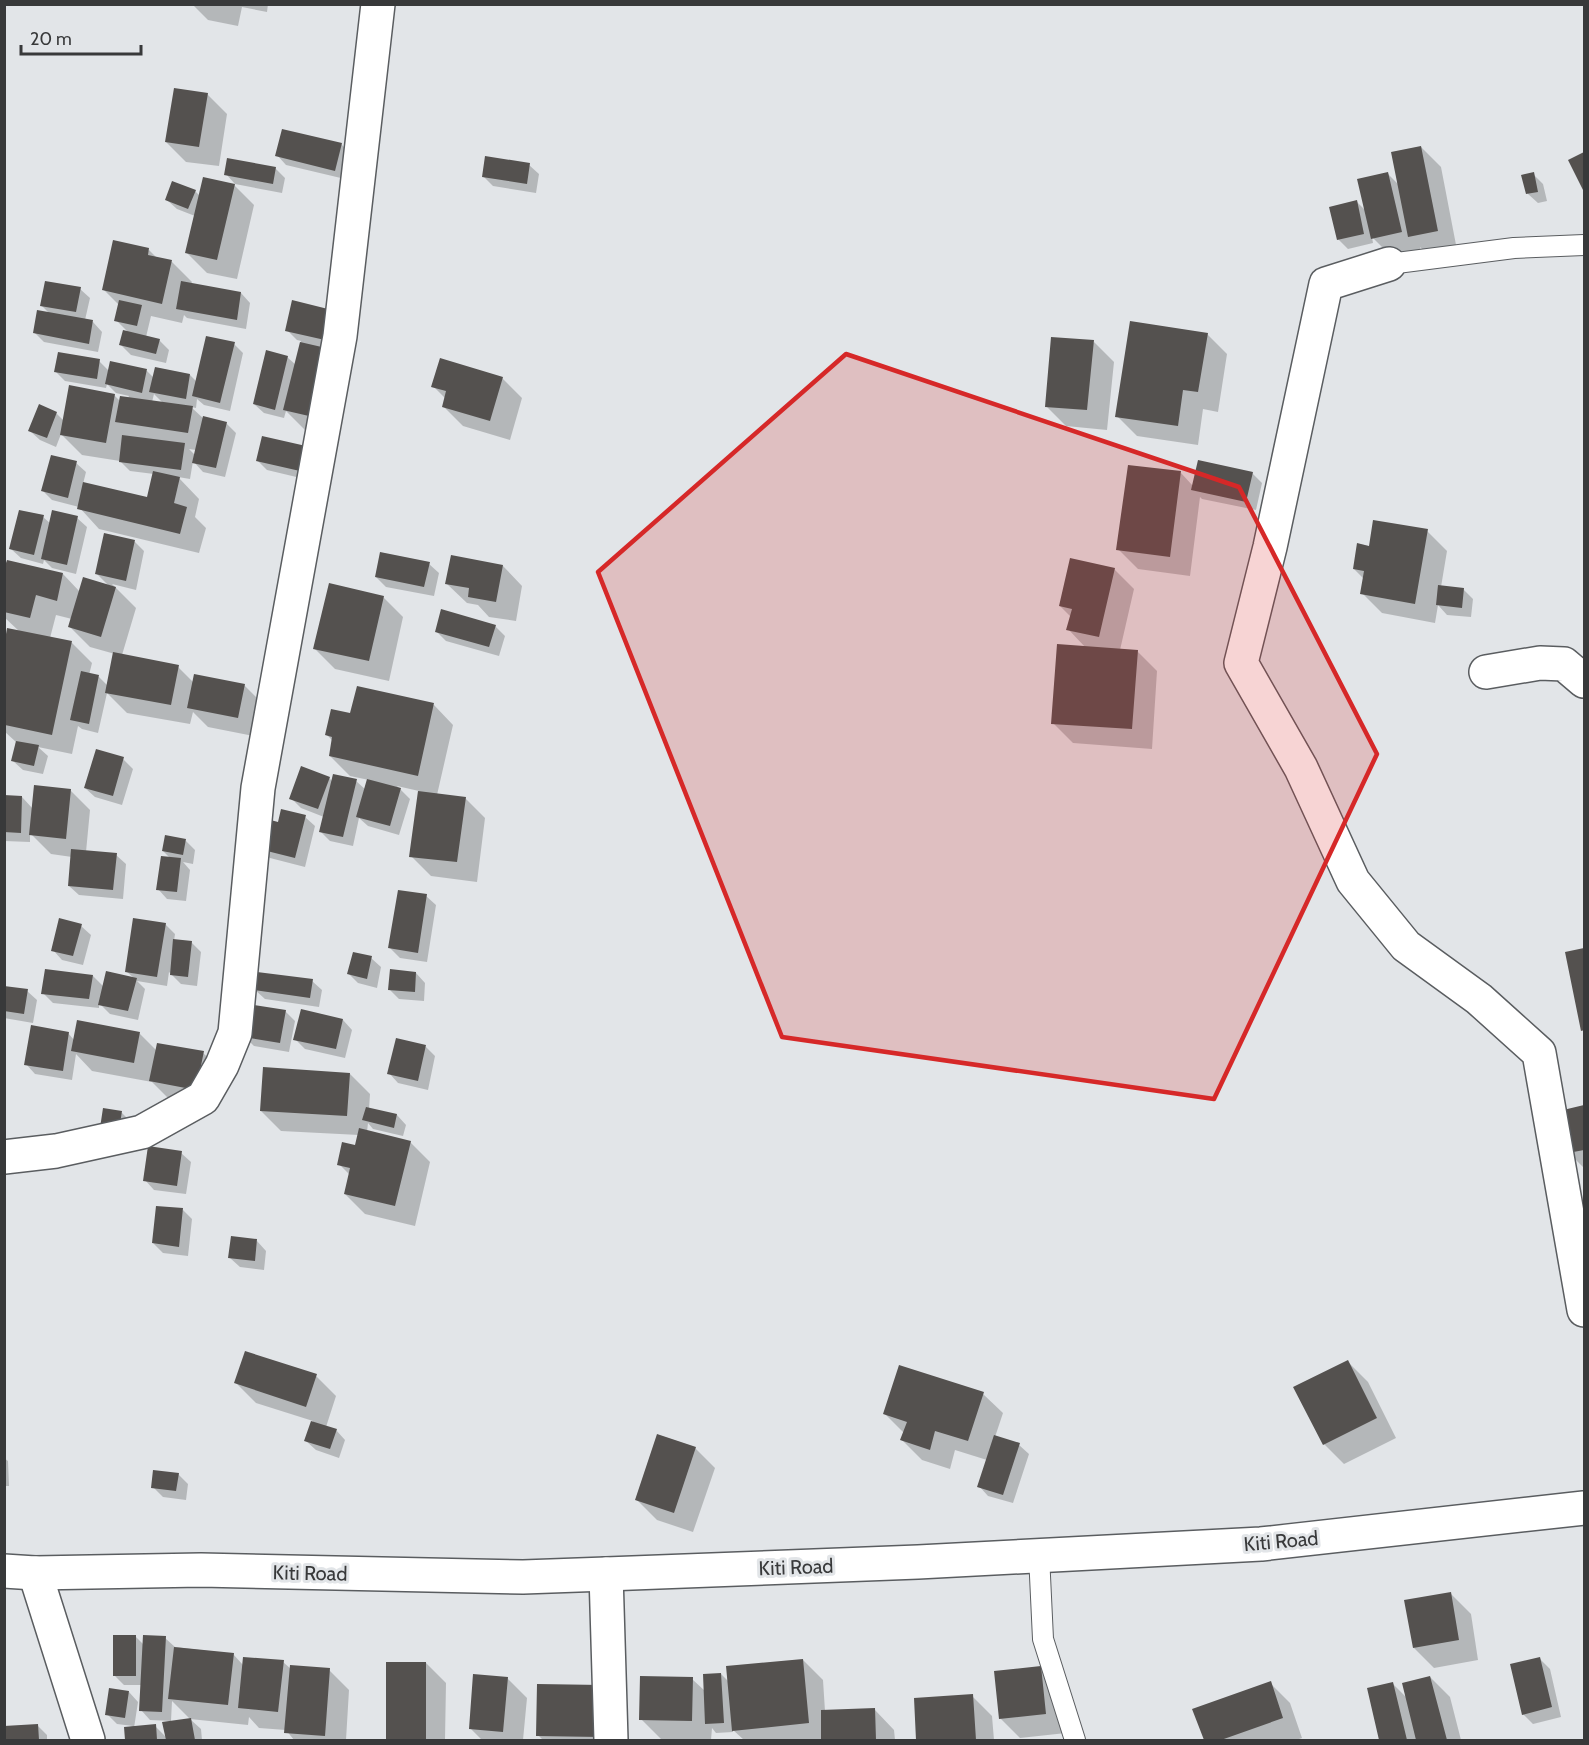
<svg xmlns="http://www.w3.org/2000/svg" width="1589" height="1745" font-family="Cabin,sans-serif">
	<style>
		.shadow { fill: #0003; fill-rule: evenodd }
		.building { fill: #54514f }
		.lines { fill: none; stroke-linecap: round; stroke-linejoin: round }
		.service-casing { stroke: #5a5d60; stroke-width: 22 }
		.minor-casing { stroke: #5a5d60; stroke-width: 36 }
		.tertiary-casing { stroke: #5a5d60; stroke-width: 36 }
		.service { stroke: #fff; stroke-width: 20 }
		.minor { stroke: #fff; stroke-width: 33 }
		.tertiary { stroke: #fff; stroke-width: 33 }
		.marked { fill: #d62828; fill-opacity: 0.2; stroke: #d62828; stroke-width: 4.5; stroke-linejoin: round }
		.labels { text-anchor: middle; stroke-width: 6; stroke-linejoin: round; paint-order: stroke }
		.street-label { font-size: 20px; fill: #38393a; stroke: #e2e5e8 }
	</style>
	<rect width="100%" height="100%" fill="#e2e5e8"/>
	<!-- shadow -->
	<path class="shadow" d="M192 4H268L267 12 242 7 238 26 208 20Z
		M207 94 227 114 219 166 186 162 166 142Z
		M341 144 351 154 345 179 286 165 277 155Z
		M1421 147 1441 167 1457 250 1429 256 1420 247 1421 251 1393 258 1372 237 1373 243 1348 249 1338 239 1357 202 1367 212 1388 174 1399 185Z
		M529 165 539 174 536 193 493 186 483 176Z
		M275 168 285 178 282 193 235 184 226 174Z
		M1533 174 1543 184 1547 201 1538 203 1528 194 1523 176Z
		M234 185 254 205 237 279 207 273 187 253 195 216 177 209 167 200 195 191 200 196Z
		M149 250 158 259 172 262 192 282 191 284 241 293 250 303 246 329 187 318 184 315 182 323 151 316 146 337 159 340 169 350 166 363 131 355 121 345 129 333 116 320 119 305 103 289Z
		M80 289 90 298 85 320 93 322 102 332 98 352 44 342 34 332 50 314 42 306Z
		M293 302 334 349 329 435 305 430 286 411 284 418 264 413 254 404 287 357 296 365 301 341 297 340 287 330Z
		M1207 334 1227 354 1218 412 1203 409 1198 445 1137 436 1117 416Z
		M1094 342 1114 362 1107 430 1066 426 1046 406Z
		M234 344 243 353 230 411 204 405 197 399 196 408 191 407 204 419 226 423 236 433 225 477 203 472 193 461 190 479 178 477 199 499 195 517 206 528 199 553 99 529 79 507 52 500 43 491 76 463 86 472 83 484 148 499 154 474 130 471 120 461 82 455 61 434 56 447 40 440 30 431 56 413 64 421 114 395 120 401 128 398 129 396 116 393 107 384 106 388 65 381 56 372 99 361 109 371 111 363 147 371 154 378 190 375 197 382ZM154 394 163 403 152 402ZM189 449 196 450 195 455Z
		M502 378 522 398 510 440 463 426 443 406 446 399 433 386Z
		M263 438 309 480 267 470 258 461Z
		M1181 473 1193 486 1252 473 1262 483 1256 510 1202 499 1200 497 1190 576 1138 569 1118 549Z
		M43 517 51 524 77 518 87 527 76 574 52 568 44 560 43 564 21 558 11 549Z
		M1427 531 1447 551 1441 587 1463 589 1473 599 1471 617 1447 615 1438 605 1435 623 1382 613 1362 593 1364 579 1354 569 1370 547Z
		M105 535 135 542 144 551 136 590 112 584 136 608 122 655 178 667 194 683 244 685 264 705 258 737 208 727 193 712 190 724 127 713 107 693 98 733 82 729 78 726 72 754 38 747 48 756 43 774 23 770 13 761 16 742 4 731V647L8 630 20 632 4 617V576L63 574 80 592 109 586 96 573ZM56 615 72 619 70 627 90 647 115 654 108 686 99 677 89 675 92 663 72 643 50 638Z
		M429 564 439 573 434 596 386 587 376 577Z
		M503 566 522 586 516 621 489 617 478 605 467 603 447 584Z
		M1114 569 1134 589 1120 650 1137 651 1157 671 1152 749 1073 743 1053 723 1086 648 1068 629 1071 617 1060 606Z
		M383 597 403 617 389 681 335 669 315 649Z
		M495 626 505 636 499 656 446 641 436 631Z
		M434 705 453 725 437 795 465 798 485 818 477 882 431 876 411 856 419 791 397 786 410 799 399 835 368 826 359 818 353 846 330 841 321 832 324 817 301 808 291 798 329 778 333 782 356 781 366 790 369 780 350 776 330 756 333 741 327 735 351 715Z
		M123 759 133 769 122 805 95 797 85 788Z
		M70 790 90 810 86 852 116 855 126 864 123 899 79 895 69 886 72 857 51 854 30 833V842L4 841V796L22 797 33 809Z
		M305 817 315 826 305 867 270 858 260 848 280 823Z
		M186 841 195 850 193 864 183 862 190 870 186 901 167 899 158 889 171 859 163 851Z
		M426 896 436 905 427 962 400 958 390 948Z
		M165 924 175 934 174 941 191 942 201 952 197 986 181 984 169 972 167 986 137 981 145 989 138 1020 110 1014 99 1003V1008L53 1003 43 993 93 976 104 987 135 979 126 971Z
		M81 926 91 935 83 965 62 960 53 950Z
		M1584 950V1032L1582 1030 1567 953Z
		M371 958 381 967 377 988 358 983 349 974Z
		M416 973 425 983 424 1001 399 999 390 990Z
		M312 981 322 990 319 1007 265 999 255 990Z
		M4 987 27 991 37 1000 33 1023 4 1018Z
		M285 1011 295 1021 289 1052 254 1046 245 1037Z
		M343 1020 352 1030 345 1058 305 1049 295 1039Z
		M68 1033 74 1040 139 1033 157 1051 203 1053 223 1072 216 1109 171 1101 152 1082 92 1071 76 1054 72 1080 35 1074 26 1064Z
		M397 1040 426 1047 435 1056 428 1090 398 1083 389 1073Z
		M350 1074 370 1094 369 1109 397 1115 406 1125 403 1136 373 1129 368 1123 367 1132 410 1142 430 1162 415 1226 365 1214 345 1194 350 1175 339 1164 357 1147 359 1135 281 1131 261 1111Z
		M1584 1107V1168L1569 1153 1561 1112Z
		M105 1110 122 1113 131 1122 112 1137Z
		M181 1153 191 1162 186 1194 154 1190 145 1180Z
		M183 1210 192 1219 188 1256 163 1253 153 1243Z
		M257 1241 266 1251 264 1270 240 1267 230 1258Z
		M1348 1362 1368 1382 1396 1438 1344 1464 1324 1444Z
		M316 1376 336 1396 326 1427 336 1430 345 1440 339 1458 316 1450 306 1441 313 1421 256 1403 236 1383Z
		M983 1394 1003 1413 995 1437 1019 1445 1029 1454 1013 1503 988 1496 979 1486 987 1460 955 1450 950 1469 922 1460 902 1440 904 1433 885 1414Z
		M695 1448 715 1468 693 1532 657 1520 637 1500Z
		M4 1458 8 1461 9 1486H4Z
		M178 1474 188 1484 186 1500 163 1497 153 1487Z
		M1451 1594 1471 1614 1478 1660 1434 1668 1414 1648Z
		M136 1637 144 1645 165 1638 175 1647 233 1654 243 1665 283 1662 291 1669 329 1670 349 1690 346 1740H294L286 1730 259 1728 249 1717 248 1725 190 1719 172 1701 171 1721 150 1720 141 1710 142 1685H124L115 1676Z
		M1540 1659 1550 1669 1561 1717 1533 1724 1523 1714Z
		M803 1660 823 1680 825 1711 875 1710 894 1730 895 1740H744L733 1730V1732L716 1733 712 1728 711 1740 661 1739 641 1719 692 1679 705 1691 721 1674 729 1682Z
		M426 1663 446 1683 445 1740H387L388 1664Z
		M1041 1668 1061 1688 1066 1733 1020 1738 1000 1718Z
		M1430 1677 1450 1697 1461 1740H1381L1369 1689 1393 1684 1407 1698Z
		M507 1678 527 1698 523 1740H482L470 1728Z
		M1270 1683 1290 1703 1302 1738 1296 1740H1205L1194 1710Z
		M539 1685 620 1740H543L538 1735Z
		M129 1692 138 1702 134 1728 155 1726 166 1737 191 1720 201 1729 202 1740H127L126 1728 133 1726 117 1724 107 1714Z
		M972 1696 992 1716 994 1740H918L915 1699Z
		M37 1725 47 1735V1740H7L6 1728Z"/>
	<!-- building -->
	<path class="building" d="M174 88 208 93 199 147 165 142Z
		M282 129 342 143 335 171 275 156Z
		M1421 146 1438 231 1408 237 1391 152Z
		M1584 152V192L1568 160Z
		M485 156 530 163 527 184 482 177Z
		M227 158 276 167 273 184 224 175Z
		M1388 172 1402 232 1371 239 1357 179Z
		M1534 172 1538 192 1526 194 1521 175Z
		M203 177 235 184 217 260 185 253Z
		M172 181 196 190 188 209 165 200Z
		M1357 200 1364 234 1337 240 1329 207Z
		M113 240 149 248 148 255 172 260 162 304 102 290Z
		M45 281 81 287 76 312 40 306Z
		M181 281 241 292 237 320 176 309Z
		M119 300 142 305 137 326 114 321Z
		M292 300 332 310 325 340 285 331Z
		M37 310 93 320 89 344 33 333Z
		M1130 321 1208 333 1198 392 1183 390 1178 426 1115 417Z
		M123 330 160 339 156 354 119 345Z
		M206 336 235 342 220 403 192 396Z
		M1051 337 1094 340 1087 410 1045 407Z
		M300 342 326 348 309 416 283 410Z
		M266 350 288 356 275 410 253 404Z
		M58 352 100 359 97 379 54 372Z
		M440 358 503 377 490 421 442 407 446 391 431 387Z
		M110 361 147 369 142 393 105 384Z
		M155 367 190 374 186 399 149 392Z
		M69 385 115 394 106 443 60 435Z
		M120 396 193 406 188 433 115 422Z
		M39 404 57 412 47 438 28 431Z
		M203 416 227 422 216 468 192 463Z
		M122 435 185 443 181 470 119 462Z
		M262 436 306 446 300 471 256 461Z
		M51 455 77 461 68 498 41 491Z
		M1198 460 1253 472 1246 502 1191 490Z
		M1128 465 1181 471 1170 557 1116 550Z
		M153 471 180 477 174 503 187 507 180 534 77 509 83 482 147 497Z
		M19 510 44 515 34 555 9 549Z
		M52 510 78 516 67 565 41 559Z
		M1373 520 1428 529 1415 604 1360 594 1364 571 1353 569 1357 543 1369 546Z
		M104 533 135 540 126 581 95 574Z
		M380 552 430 562 424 587 375 577Z
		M451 555 503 565 496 602 468 597 469 588 445 584Z
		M1070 558 1115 568 1099 637 1066 630 1072 609 1059 606Z
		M7 560 63 573 57 601 36 595 30 618 4 612V569Z
		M83 577 116 587 101 637 68 627Z
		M329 583 384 596 369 661 313 649Z
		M1438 585 1464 588 1462 608 1436 605Z
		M441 609 496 625 489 647 435 632Z
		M7 628 72 641 52 735 5 725V640Z
		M1057 644 1138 650 1132 729 1051 724Z
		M113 652 179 665 171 705 105 693Z
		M81 671 99 675 89 724 70 720Z
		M194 674 245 684 238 718 187 708Z
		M357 686 434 703 418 776 329 756 332 737 325 735 331 709 350 713Z
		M16 741 39 745 34 766 11 761Z
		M96 749 124 757 113 796 84 788Z
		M301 766 330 777 318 809 289 799Z
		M333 774 357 779 343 837 319 832Z
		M367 779 401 788 390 826 356 817Z
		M34 785 71 789 66 839 29 835Z
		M418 791 466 797 457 862 409 857Z
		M4 795 22 796 21 833 4 832Z
		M281 809 306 815 295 858 259 849 267 819 278 822Z
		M165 835 186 839 183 855 162 851Z
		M71 849 117 853 113 890 68 886Z
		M161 856 181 858 177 892 156 890Z
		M398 890 427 894 418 953 388 948Z
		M59 918 82 924 73 956 51 951Z
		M133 918 166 923 157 977 125 972Z
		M173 939 192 941 188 977 170 975Z
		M1584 948V1030L1581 1031 1565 952Z
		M353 952 372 956 367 979 347 974Z
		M45 969 93 975 89 999 41 994Z
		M390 969 416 972 415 992 388 990Z
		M106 971 137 978 128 1011 98 1005Z
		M257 972 313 979 310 998 254 990Z
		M4 986 28 989 24 1014 4 1011Z
		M248 1004 286 1010 280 1043 243 1037Z
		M301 1009 343 1019 336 1049 293 1040Z
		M77 1020 140 1032 134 1063 71 1051Z
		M31 1025 69 1032 63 1071 24 1065Z
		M396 1038 426 1045 418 1081 387 1074Z
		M157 1043 204 1051 196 1090 149 1081Z
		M263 1067 350 1073 347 1116 260 1111Z
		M1584 1105V1150L1568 1153 1559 1111Z
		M366 1107 397 1114 394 1128 362 1120Z
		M103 1108 122 1111 119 1130 100 1128Z
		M359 1128 411 1141 395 1206 344 1194 350 1168 337 1165 342 1142 355 1145Z
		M148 1146 182 1151 177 1186 143 1181Z
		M156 1206 183 1208 179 1247 152 1243Z
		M231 1236 257 1239 255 1261 228 1258Z
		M245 1351 317 1374 306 1407 234 1383Z
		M1348 1360 1377 1418 1323 1445 1293 1387Z
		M899 1365 984 1392 968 1441 935 1431 930 1450 900 1440 907 1422 883 1414Z
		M311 1421 337 1429 330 1449 304 1441Z
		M657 1434 696 1447 674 1513 635 1500Z
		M994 1435 1020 1443 1003 1495 977 1487Z
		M153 1470 179 1473 176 1491 151 1488Z
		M1451 1592 1459 1640 1413 1648 1404 1600Z
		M113 1635H136V1676H113Z
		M143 1635 166 1636 162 1712 139 1711Z
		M174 1647 234 1653 228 1705 168 1699Z
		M243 1657 284 1660 278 1712 238 1708Z
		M1540 1657 1552 1707 1522 1715 1510 1664Z
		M803 1659 809 1723 732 1731 726 1666Z
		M386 1662H426V1740H386Z
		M290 1665 330 1668 325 1736 284 1733Z
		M1041 1666 1046 1714 999 1719 994 1671Z
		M721 1673 724 1723 705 1724 703 1674Z
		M473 1674 508 1677 503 1732 469 1729Z
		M640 1676 693 1677 692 1721 639 1720Z
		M1430 1676 1447 1740H1416L1402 1683Z
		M1271 1681 1283 1718 1221 1740H1204L1192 1709Z
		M1393 1682 1407 1740H1379L1367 1688Z
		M537 1684 602 1685 600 1737 536 1736Z
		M109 1688 129 1691 125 1718 105 1715Z
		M973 1694 976 1740H916L914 1698Z
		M875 1708 876 1740H821V1710Z
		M191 1718 195 1740H166L162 1722Z
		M38 1724 39 1740H5L4 1726Z
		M156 1724 157 1740H125L124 1727Z"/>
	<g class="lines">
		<!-- service casing -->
		<g class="service-casing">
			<path id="service" d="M1389 264 1514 248 1584 245
				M1039 1555 1043 1639 1075 1740"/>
		</g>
		<!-- minor casing -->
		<g class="minor-casing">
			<path id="minor" d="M1389 264 1326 284 1270 547 1241 663 1301 768 1353 881 1406 946 1479 999 1539 1053 1584 1310
				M1486 672 1540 663 1564 664 1584 681
				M4 1157 56 1151 142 1132 203 1098 222 1065 235 1033 258 788 340 336 378 4
				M35 1573 88 1740
				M606 1574 611 1740"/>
		</g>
		<!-- tertiary casing -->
		<g class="tertiary-casing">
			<path id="tertiary" d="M4 1571 35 1573 201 1570 523 1577 606 1574 918 1562 1261 1544 1584 1508"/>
		</g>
		<!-- service -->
		<use href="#service" class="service"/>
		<!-- minor -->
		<use href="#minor" class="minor"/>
		<!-- tertiary -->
		<use href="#tertiary" class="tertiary"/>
	</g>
	<!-- marked area -->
	<path class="marked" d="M846 354 1239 487 1377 754 1214 1099 782 1037 598 572Z"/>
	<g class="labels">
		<!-- street labels -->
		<g class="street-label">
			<text transform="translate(1281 1541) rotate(-5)" y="7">Kiti Road</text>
			<text transform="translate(796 1567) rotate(-2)" y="7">Kiti Road</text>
			<text transform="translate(310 1573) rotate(1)" y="7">Kiti Road</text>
		</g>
	</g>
	<!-- border -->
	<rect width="1589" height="1745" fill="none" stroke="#38393a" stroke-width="12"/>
	<!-- scale -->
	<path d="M21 45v9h120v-9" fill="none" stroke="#38393a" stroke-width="3"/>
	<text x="30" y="45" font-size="18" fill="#38393a" stroke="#e2e5e8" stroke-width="4.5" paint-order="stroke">20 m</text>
</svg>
